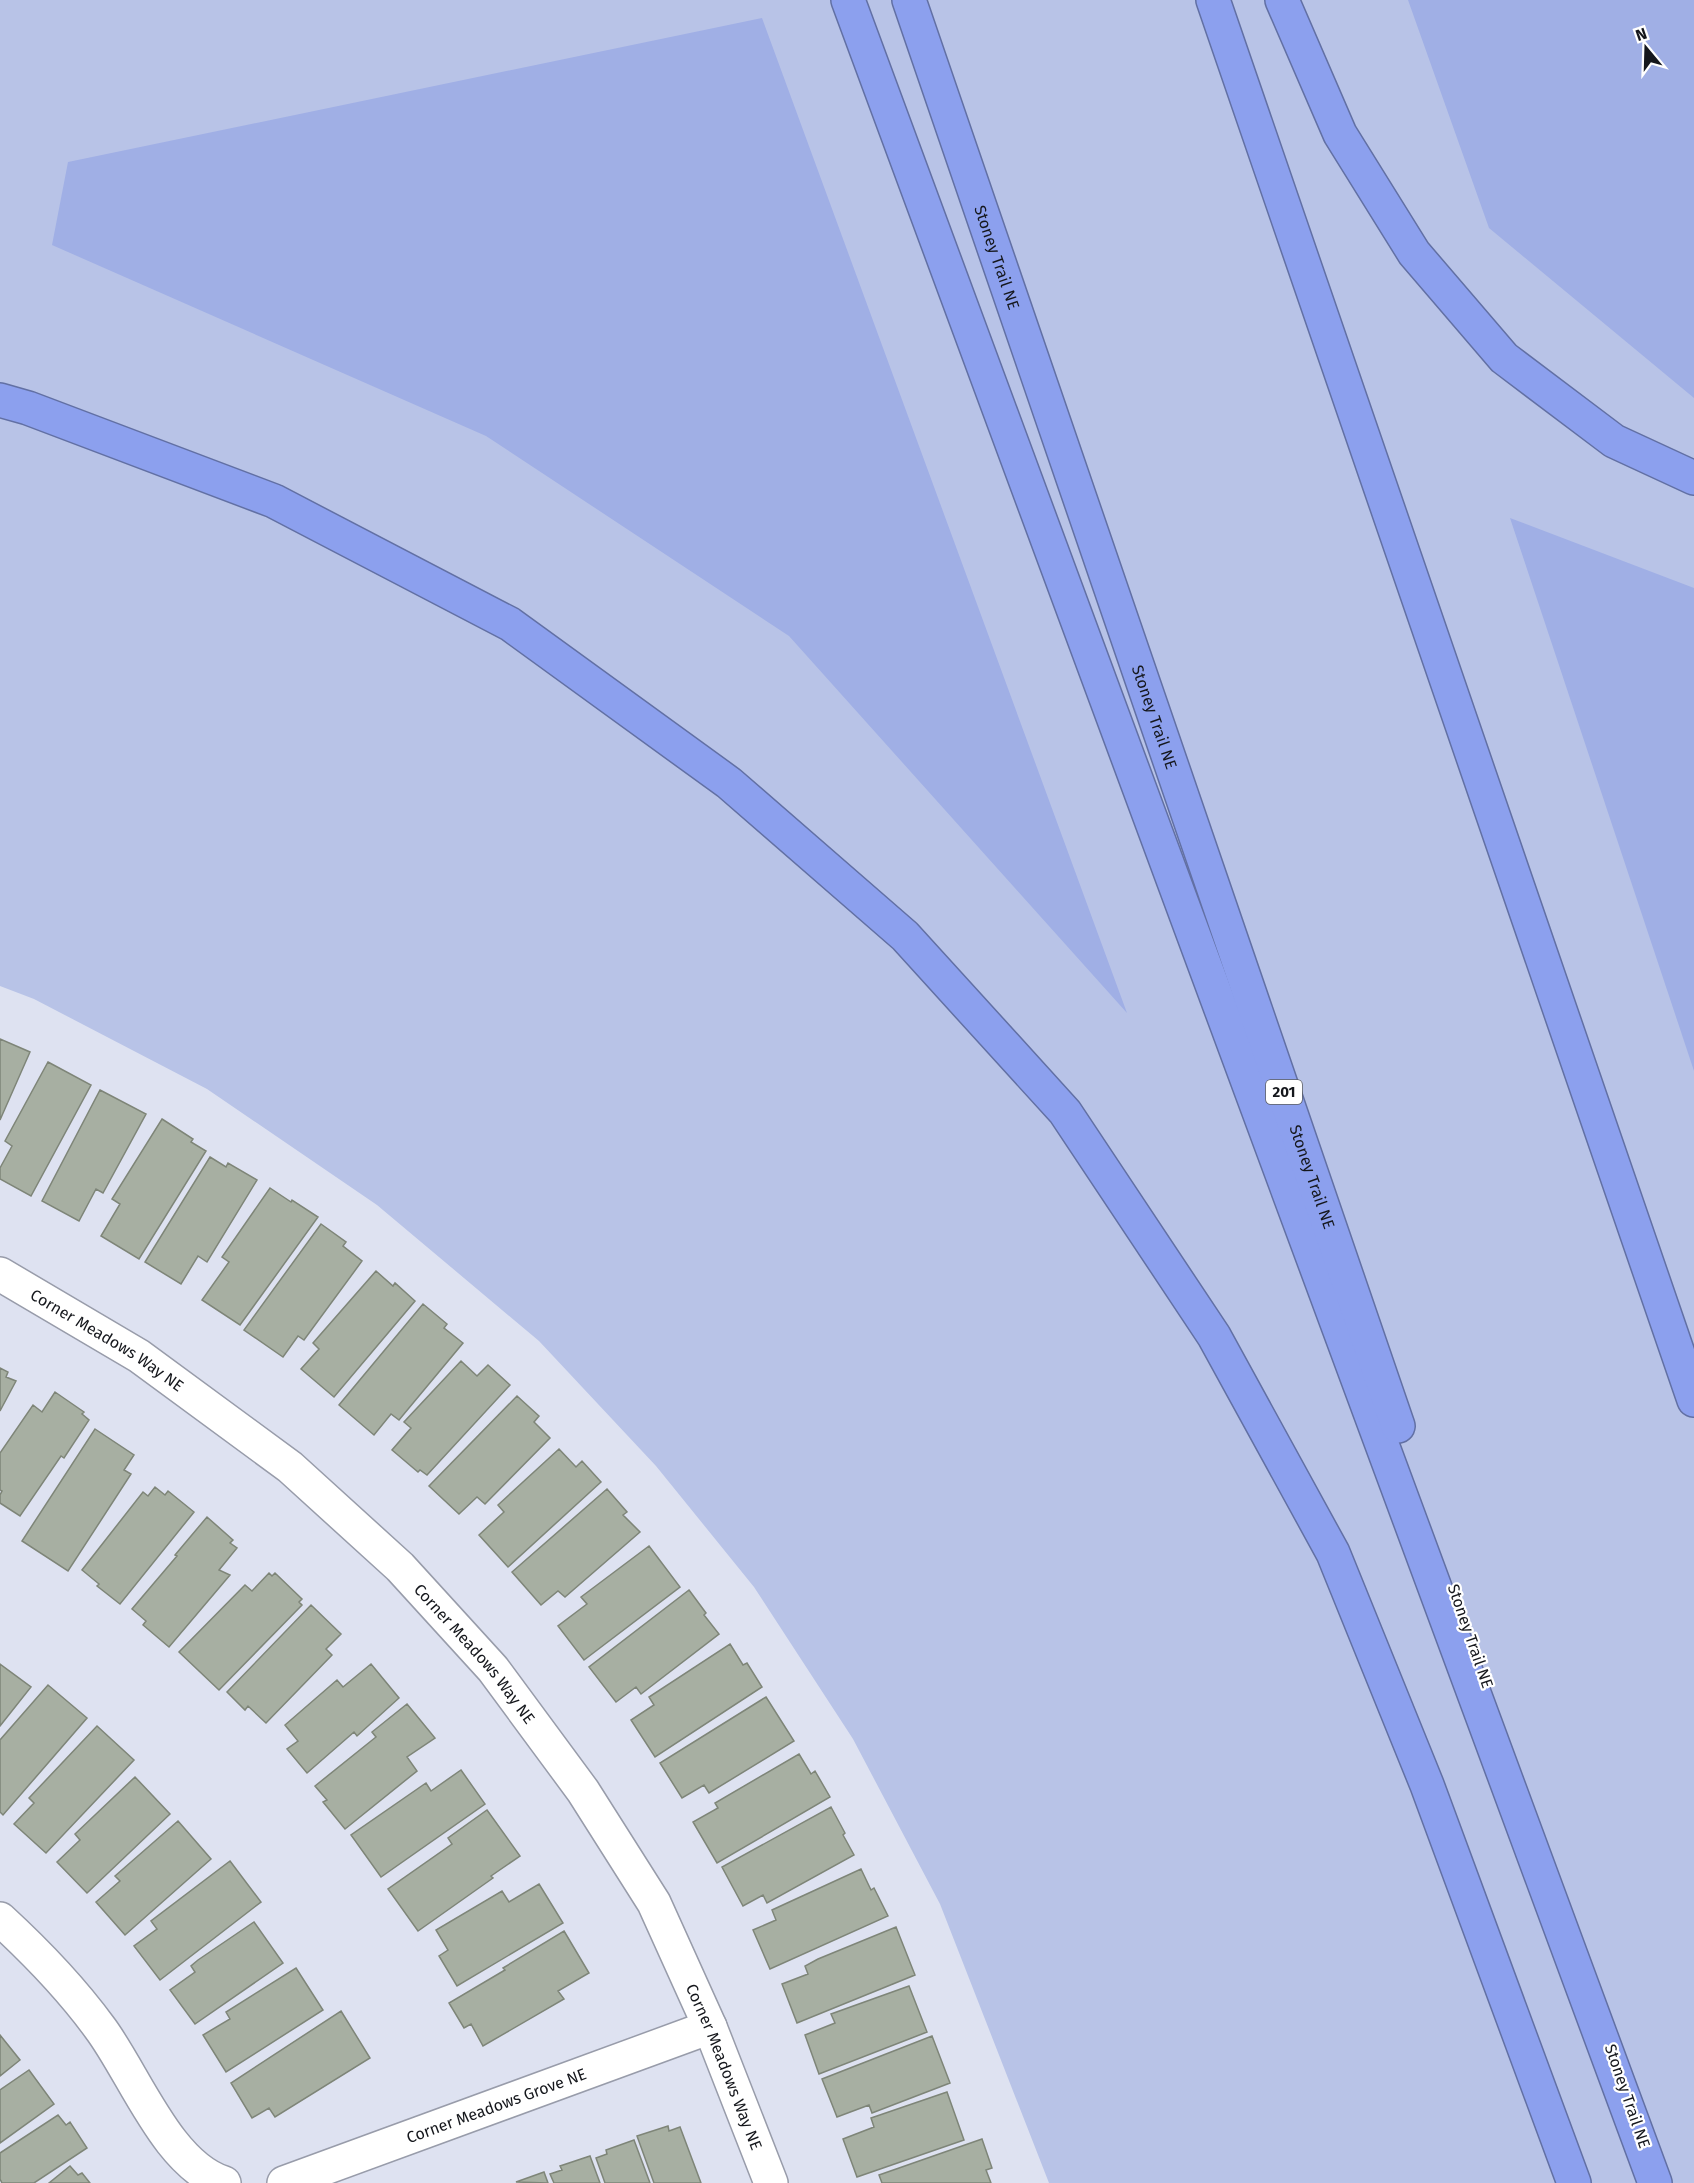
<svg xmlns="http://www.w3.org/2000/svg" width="1694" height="2183" font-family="'Fira Sans',sans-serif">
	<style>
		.green { fill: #b8c3e7 }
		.water { fill: #a0afe5 }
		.building { fill: #a7afa2; stroke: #7e8578; stroke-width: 1.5 }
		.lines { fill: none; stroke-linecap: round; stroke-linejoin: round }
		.minor-casing { stroke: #989caa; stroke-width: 36 }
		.highway-casing { stroke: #6270a4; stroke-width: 36 }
		.minor { stroke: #fff; stroke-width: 33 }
		.highway { stroke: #8ca0ee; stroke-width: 33 }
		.labels { text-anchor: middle; stroke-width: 4.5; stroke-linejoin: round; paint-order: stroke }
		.shield { fill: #fff; stroke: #5b5d60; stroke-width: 1.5 }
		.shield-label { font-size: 15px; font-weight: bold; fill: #15171c }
		.street-label { font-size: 16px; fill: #15171c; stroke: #fff }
	</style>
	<rect width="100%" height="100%" fill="#dee2f1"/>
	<!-- green -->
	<path class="green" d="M0 0H1694V2183H1049L940 1904 853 1739 754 1587 656 1466 539 1341 377 1205 207 1089 34 999 0 986Z"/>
	<!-- water -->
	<path class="water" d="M1408 0H1694V398L1489 228Z
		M762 18 1127 1013 789 636 486 436 52 245 68 162Z
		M1510 518 1694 588V1071Z"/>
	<!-- building -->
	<path class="building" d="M0 1039 30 1052 0 1120Z
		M48 1062 91 1085 31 1196 0 1179V1168L12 1146 5 1141Z
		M100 1090 146 1114 103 1193 96 1189 79 1221 42 1201Z
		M162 1119 193 1139 191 1142 206 1151 139 1259 101 1236 120 1204 112 1199Z
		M210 1157 226 1167 228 1163 257 1180 207 1262 198 1256 181 1284 145 1262Z
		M270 1188 291 1202 292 1200 318 1217 240 1325 202 1300 229 1262 222 1257Z
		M321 1224 346 1242 343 1246 362 1261 304 1340 298 1336 283 1357 244 1330Z
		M376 1271 393 1286 395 1283 415 1301 334 1397 301 1369 319 1349 313 1343Z
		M423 1304 447 1324 444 1328 463 1343 399 1420 391 1414 374 1435 339 1405Z
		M461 1361 477 1376 488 1365 510 1385 427 1475 420 1470 418 1472 392 1450 411 1428 404 1422Z
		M0 1368 8 1372 6 1377 16 1381 0 1411Z
		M55 1392 84 1412 82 1414 89 1420 64 1458 61 1456 20 1516 0 1503V1495L2 1491 0 1490V1453L33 1405 42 1412Z
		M517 1396 539 1416 534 1422 550 1438 485 1504 477 1497 459 1514 429 1486Z
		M95 1429 134 1455 124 1470 131 1474 68 1571 22 1541Z
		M559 1449 576 1467 582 1461 601 1482 508 1567 479 1535 504 1512 498 1505Z
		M155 1487 165 1495 168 1491 194 1512 120 1604 97 1586 99 1584 82 1570 143 1492 148 1496Z
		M607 1489 627 1512 623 1515 640 1532 565 1597 558 1591 541 1605 512 1572Z
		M207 1517 233 1540 230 1543 237 1548 219 1570 230 1575 169 1647 143 1625 146 1621 132 1609 177 1556 175 1555Z
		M649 1546 680 1587 584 1660 558 1626 587 1604 581 1597Z
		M269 1573 272 1576 275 1573 302 1599 299 1602 302 1605 219 1690 179 1652 245 1585 252 1591Z
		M689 1590 706 1613 704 1615 719 1634 641 1694 636 1687 616 1702 589 1667Z
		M311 1605 341 1634 326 1649 332 1655 266 1723 248 1706 245 1710 227 1692Z
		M730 1644 743 1665 747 1663 762 1687 655 1757 631 1720 654 1705 649 1697Z
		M0 1664 31 1687 0 1726Z
		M371 1664 399 1698 357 1736 354 1732 307 1773 287 1749 298 1741 285 1725 337 1680 343 1687Z
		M48 1685 87 1718 3 1815 0 1812V1740Z
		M766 1697 794 1741 709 1793 704 1785 682 1798 660 1763Z
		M407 1704 435 1738 407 1757 417 1771 345 1829 323 1802 327 1800 315 1786 376 1737 372 1732Z
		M97 1726 134 1760 46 1853 14 1824 34 1803 29 1798Z
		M799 1754 811 1774 815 1771 830 1797 717 1863 693 1822 718 1808 715 1803Z
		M461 1770 485 1804 381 1877 351 1835 426 1783 431 1791Z
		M135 1777 170 1814 87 1893 57 1862 80 1840 75 1834Z
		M831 1807 845 1833 843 1835 854 1855 767 1903 763 1895 743 1906 722 1867Z
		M487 1810 520 1856 491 1876 493 1878 418 1931 388 1889 452 1844 448 1838Z
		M178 1821 211 1859 125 1935 96 1902 120 1881 115 1876Z
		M230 1861 261 1902 160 1980 134 1946 157 1929 151 1921Z
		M861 1869 871 1890 874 1888 888 1916 770 1969 753 1930 776 1920 772 1910Z
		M539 1884 563 1923 457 1986 439 1956 448 1950 436 1930 502 1891 509 1902Z
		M254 1922 283 1963 195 2024 170 1990 195 1972 191 1966 198 1960Z
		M896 1927 915 1975 797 2023 782 1984 808 1974 805 1966 818 1959Z
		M564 1931 589 1973 558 1991 564 1999 483 2046 471 2024 464 2028 449 2003 505 1970 503 1968Z
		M296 1968 323 2010 226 2072 203 2035 230 2019 226 2012Z
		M909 1986 927 2032 819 2074 805 2035 835 2023 831 2014Z
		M341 2011 370 2058 275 2117 269 2108 252 2118 231 2083Z
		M0 2035 20 2060 0 2076Z
		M932 2036 950 2083 872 2113 869 2105 837 2117 822 2079Z
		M29 2070 54 2104 0 2143V2090Z
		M947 2092 964 2140 857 2177 843 2139 874 2127 871 2118Z
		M58 2115 66 2125 70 2122 87 2148 34 2183H2L0 2179V2153Z
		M668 2126 669 2131 680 2127 701 2183H654L637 2136Z
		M982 2139 992 2168 986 2170 991 2183H882L879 2175Z
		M634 2140 650 2183H605L596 2158 607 2154 606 2150Z
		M590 2156 600 2183H554L550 2174 562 2170 560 2166Z
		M70 2166 78 2175 82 2173 90 2183H49Z
		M544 2172 548 2183 516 2182Z"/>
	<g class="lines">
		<!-- minor casing -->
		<g class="minor-casing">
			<g id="minor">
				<path id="s1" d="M0 1274 139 1356 290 1467 400 1567 493 1669 583 1791 654 1903 710 2027 771 2183"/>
				<path d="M0 1919C37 1953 70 1987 100 2028 134 2073 167 2165 224 2183"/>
				<path id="s2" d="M284 2183 710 2027"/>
			</g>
		</g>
		<!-- highway casing -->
		<g class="highway-casing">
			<g id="highway">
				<path d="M848 0 1655 2183"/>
				<path id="s3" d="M909 0 1398 1426"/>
				<path d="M1213 0 1694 1400"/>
				<path d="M1282 0 1340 134 1414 253 1504 358 1614 441 1694 478"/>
				<path d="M0 400 28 408 274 501 510 624 729 783 905 936 1065 1112 1214 1336 1333 1553 1427 1785 1574 2183"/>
			</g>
		</g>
		<!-- minor -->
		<use href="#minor" class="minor"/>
		<!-- highway -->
		<use href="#highway" class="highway"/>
	</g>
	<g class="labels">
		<!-- shield labels -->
		<rect class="shield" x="1266" y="1080" width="36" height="24" rx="4.5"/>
		<g class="shield-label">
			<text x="1284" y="1097">201</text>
		</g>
		<!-- street labels -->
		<g class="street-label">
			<text dy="6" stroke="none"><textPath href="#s3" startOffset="272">Stoney Trail NE</textPath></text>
			<text dy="6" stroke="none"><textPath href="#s3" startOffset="758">Stoney Trail NE</textPath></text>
			<text dy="6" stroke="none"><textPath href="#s3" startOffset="1244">Stoney Trail NE</textPath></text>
			<text dy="6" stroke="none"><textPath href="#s1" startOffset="126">Corner Meadows Way NE</textPath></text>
			<text transform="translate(1471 1636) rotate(71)" y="6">Stoney Trail NE</text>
			<text dy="6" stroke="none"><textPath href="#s1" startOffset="612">Corner Meadows Way NE</textPath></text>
			<text dy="6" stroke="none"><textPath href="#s1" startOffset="1098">Corner Meadows Way NE</textPath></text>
			<text transform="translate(1628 2096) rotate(71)" y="6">Stoney Trail NE</text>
			<text dy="6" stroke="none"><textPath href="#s2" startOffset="226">Corner Meadows Grove NE</textPath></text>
		</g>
	</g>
	<!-- north arrow -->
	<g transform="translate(1646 48) rotate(341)" stroke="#ffffff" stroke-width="4.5" paint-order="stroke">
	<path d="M0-4.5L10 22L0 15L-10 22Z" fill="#15171c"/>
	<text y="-9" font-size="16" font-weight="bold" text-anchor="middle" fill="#15171c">N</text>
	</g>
</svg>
